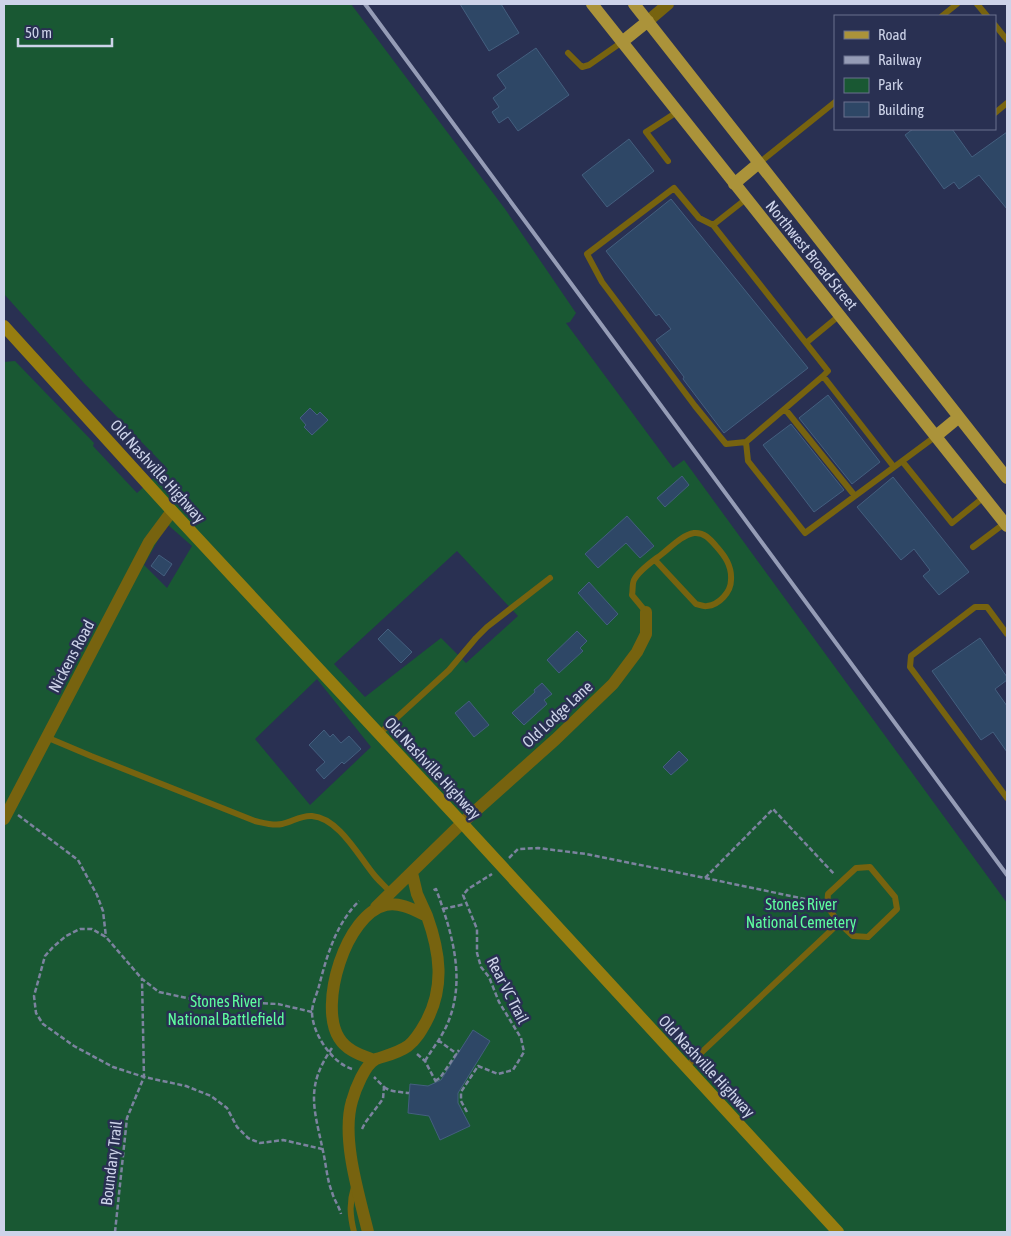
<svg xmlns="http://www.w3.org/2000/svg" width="1011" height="1236" font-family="'Asap Condensed',sans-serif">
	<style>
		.green { fill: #195833; fill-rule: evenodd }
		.building { fill: #2e4766; stroke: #445f7f }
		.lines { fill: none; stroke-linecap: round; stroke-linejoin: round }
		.path { stroke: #7c839f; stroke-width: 2.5; stroke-dasharray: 5 2.5; stroke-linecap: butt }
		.service { stroke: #77630f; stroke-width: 6 }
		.minor { stroke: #77630f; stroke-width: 12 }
		.secondary { stroke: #977d10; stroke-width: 12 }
		.primary { stroke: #ab933a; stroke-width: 12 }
		.rail { stroke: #959cb6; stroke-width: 4 }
		.labels { text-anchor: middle; stroke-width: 5; stroke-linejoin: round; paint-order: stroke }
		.street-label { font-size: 16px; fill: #cdd3e9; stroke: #293052 }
		.park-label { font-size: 16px; fill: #5efd9e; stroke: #293052 }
	</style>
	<rect width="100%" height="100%" fill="#293052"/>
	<!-- green -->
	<path class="green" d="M4 4H351L505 209 576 313 570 322 566 323 673 468 684 460 1007 903V1232H4V362L15 361 94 443 93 446 137 493 166 467 84 383 4 294ZM167 524 192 546 167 588 144 565ZM457 551 518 616 466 663 441 638 365 697 334 664ZM317 679 371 747 310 805 255 739Z"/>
	<!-- building -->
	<path class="building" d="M460 4H501L519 33 489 51Z
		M536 48 569 95 518 131 508 117 499 123 492 112 499 107 493 98 506 88 497 75Z
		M913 129H952L972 157 1007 132V209L979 175 959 189 954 182 944 189 905 135Z
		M629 139 654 171 607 207 582 175Z
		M671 199 808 368 724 433 683 379 684 377 656 340 671 329 659 314 656 316 606 251Z
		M828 395 880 462 852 484 799 418Z
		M310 408 317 415 320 412 328 420 312 435 304 427 306 425 300 418Z
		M791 424 844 490 814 512 763 445Z
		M682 476 689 485 665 507 657 498Z
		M893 477 969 572 939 595 923 576 930 570 914 549 901 560 857 507Z
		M627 516 654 546 640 558 626 543 598 568 585 554Z
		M159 555 172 564 164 576 151 566Z
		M589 582 618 614 607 625 578 593Z
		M388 629 412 652 401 663 378 639Z
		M577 631 587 641 580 648 583 651 559 673 547 660Z
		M980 638 1007 677V680L995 689 1007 706V752L993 732 981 740 932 671Z
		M542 683 552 694 544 700 547 704 524 725 512 713 535 692 534 690Z
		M469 701 489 725 474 737 455 713Z
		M324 730 330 737 333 734 341 743 349 736 361 749 344 764 342 762 324 779 316 770 325 762 309 745Z
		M679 751 688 760 671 775 663 767Z
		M473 1030 490 1041 458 1093V1103L470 1126 440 1140 429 1116 408 1113 410 1084 428 1086 441 1080Z"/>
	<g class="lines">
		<!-- path -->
		<path class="path" d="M18 815 78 860 97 895 103 911 106 937
			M509 858 518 849 538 848 586 854 705 878 773 809 835 875
			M705 878 805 899 818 900
			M443 909 465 904
			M312 1012 278 1004 196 1000 159 992 142 979 106 937 92 929H80L66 936 53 947 45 956 34 996 36 1013 43 1024 74 1046 113 1067 144 1077 186 1086 211 1096 227 1108 237 1127 248 1138 260 1143 283 1140 322 1149
			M438 1040 457 1054
			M332 1048C305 1087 314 1108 323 1151 326 1164 327 1180 332 1192 334 1200 339 1206 341 1214
			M417 1054 425 1061 436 1082
			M425 1061C431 1051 438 1042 444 1031 468 985 453 935 436 889L432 891
			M352 1069C332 1063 312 1033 312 1012 312 1004 317 994 319 986 327 955 336 924 359 901
			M435 1081 440 1078 459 1050
			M384 1087C390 1092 401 1092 409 1093
			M467 1112 461 1101V1092L478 1066 498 1074 513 1070 524 1052 521 1038 499 1002 489 977 481 967 477 953V929L463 895 468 889 492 874
			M362 1129 365 1123 383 1099 384 1087 374 1077
			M115 1232 127 1118 144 1077 142 979"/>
		<!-- service -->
		<path class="service" d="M977 4 987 16
			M942 16 957 4
			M995 25 1007 40
			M568 53 582 67 589 65 622 42
			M995 113 1007 103
			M668 161 646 132 677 112
			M759 163 835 102
			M746 199 713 225 806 343
			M713 225 699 218 674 188 587 254 602 282 695 406 726 444 746 442
			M840 315 806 343 828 371 823 376 894 467
			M823 376 746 442 748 461 805 533 936 436
			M785 409 855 496
			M902 461 952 523 984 497
			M973 547 1005 523
			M646 612 632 595C633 591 632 584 634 580 639 570 653 561 662 554 671 547 682 535 694 533 704 532 710 539 716 546 725 556 732 566 731 580 731 592 719 605 707 606 704 607 700 605 696 604L655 560
			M1007 634 987 607H975L911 656 910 667 1007 798
			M379 734 449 670 476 638 487 627 550 578
			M46 737 91 756 255 821C264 823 273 826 282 824 292 822 301 815 312 816 339 818 359 857 375 876 380 882 386 887 391 893
			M870 867 895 897 897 909 868 937 853 936 839 923 827 906 828 894 856 868Z
			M686 1067 839 923
			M354 1232C350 1216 349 1203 354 1187"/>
		<!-- minor -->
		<path class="minor" d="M648 21 668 4
			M4 819 149 542 172 511
			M412 873 417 894 427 916
			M376 907 462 823 556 739 613 684 637 652 646 634V612
			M368 1232C359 1195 341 1138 352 1101 355 1090 365 1064 376 1059 388 1055 398 1053 408 1046 416 1040 421 1031 426 1022 445 987 440 952 427 916 414 910 400 902 386 905 346 914 318 1005 339 1038 347 1051 361 1055 374 1060"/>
		<!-- secondary -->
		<path class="secondary" d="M4 326 172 511 462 823 838 1232"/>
		<!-- primary -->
		<path class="primary" d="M592 4 1007 526
			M634 4 1007 478
			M622 42 648 21
			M734 184 759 163
			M936 436 959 417"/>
		<!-- rail -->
		<path class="rail" d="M365 4 1007 875"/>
	</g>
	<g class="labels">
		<!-- street labels -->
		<g class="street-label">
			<text transform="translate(812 255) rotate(51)" y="6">Northwest Broad Street</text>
			<text transform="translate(158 471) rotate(48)" y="6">Old Nashville Highway</text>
			<text transform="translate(71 656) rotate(-62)" y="6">Nickens Road</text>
			<text transform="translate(557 714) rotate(-43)" y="6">Old Lodge Lane</text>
			<text transform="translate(433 768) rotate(47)" y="6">Old Nashville Highway</text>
			<text transform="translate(508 990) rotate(63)" y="6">Rear VC Trail</text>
			<text transform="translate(707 1066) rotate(47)" y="6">Old Nashville Highway</text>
			<text transform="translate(111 1163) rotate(-83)" y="6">Boundary Trail</text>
		</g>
		<!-- park labels -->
		<g class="park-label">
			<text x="801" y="910">Stones River<tspan x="801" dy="18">National Cemetery</tspan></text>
			<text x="226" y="1007">Stones River<tspan x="226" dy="18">National Battlefield</tspan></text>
		</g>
	</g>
	<!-- border -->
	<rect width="1011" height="1236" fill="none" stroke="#cdd3e9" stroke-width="10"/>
	<!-- legend -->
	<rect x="834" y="15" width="162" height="115" fill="#293052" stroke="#6b718e"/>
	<rect x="844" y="31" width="25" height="8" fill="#ab933a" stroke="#6b718e"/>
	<text x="878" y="40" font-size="15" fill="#cdd3e9">Road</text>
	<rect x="844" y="56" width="25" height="8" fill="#959cb6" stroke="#6b718e"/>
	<text x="878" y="65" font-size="15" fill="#cdd3e9">Railway</text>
	<rect x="844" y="78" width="25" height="15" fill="#195833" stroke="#6b718e"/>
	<text x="878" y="90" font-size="15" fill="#cdd3e9">Park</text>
	<rect x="844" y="102" width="25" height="15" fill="#2e4766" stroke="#6b718e"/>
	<text x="878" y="115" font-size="15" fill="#cdd3e9">Building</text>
	<!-- scale -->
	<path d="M18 38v8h94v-8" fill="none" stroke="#cdd3e9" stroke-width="2.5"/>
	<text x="25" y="38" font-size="15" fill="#cdd3e9" stroke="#293052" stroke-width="4" paint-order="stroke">50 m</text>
</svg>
